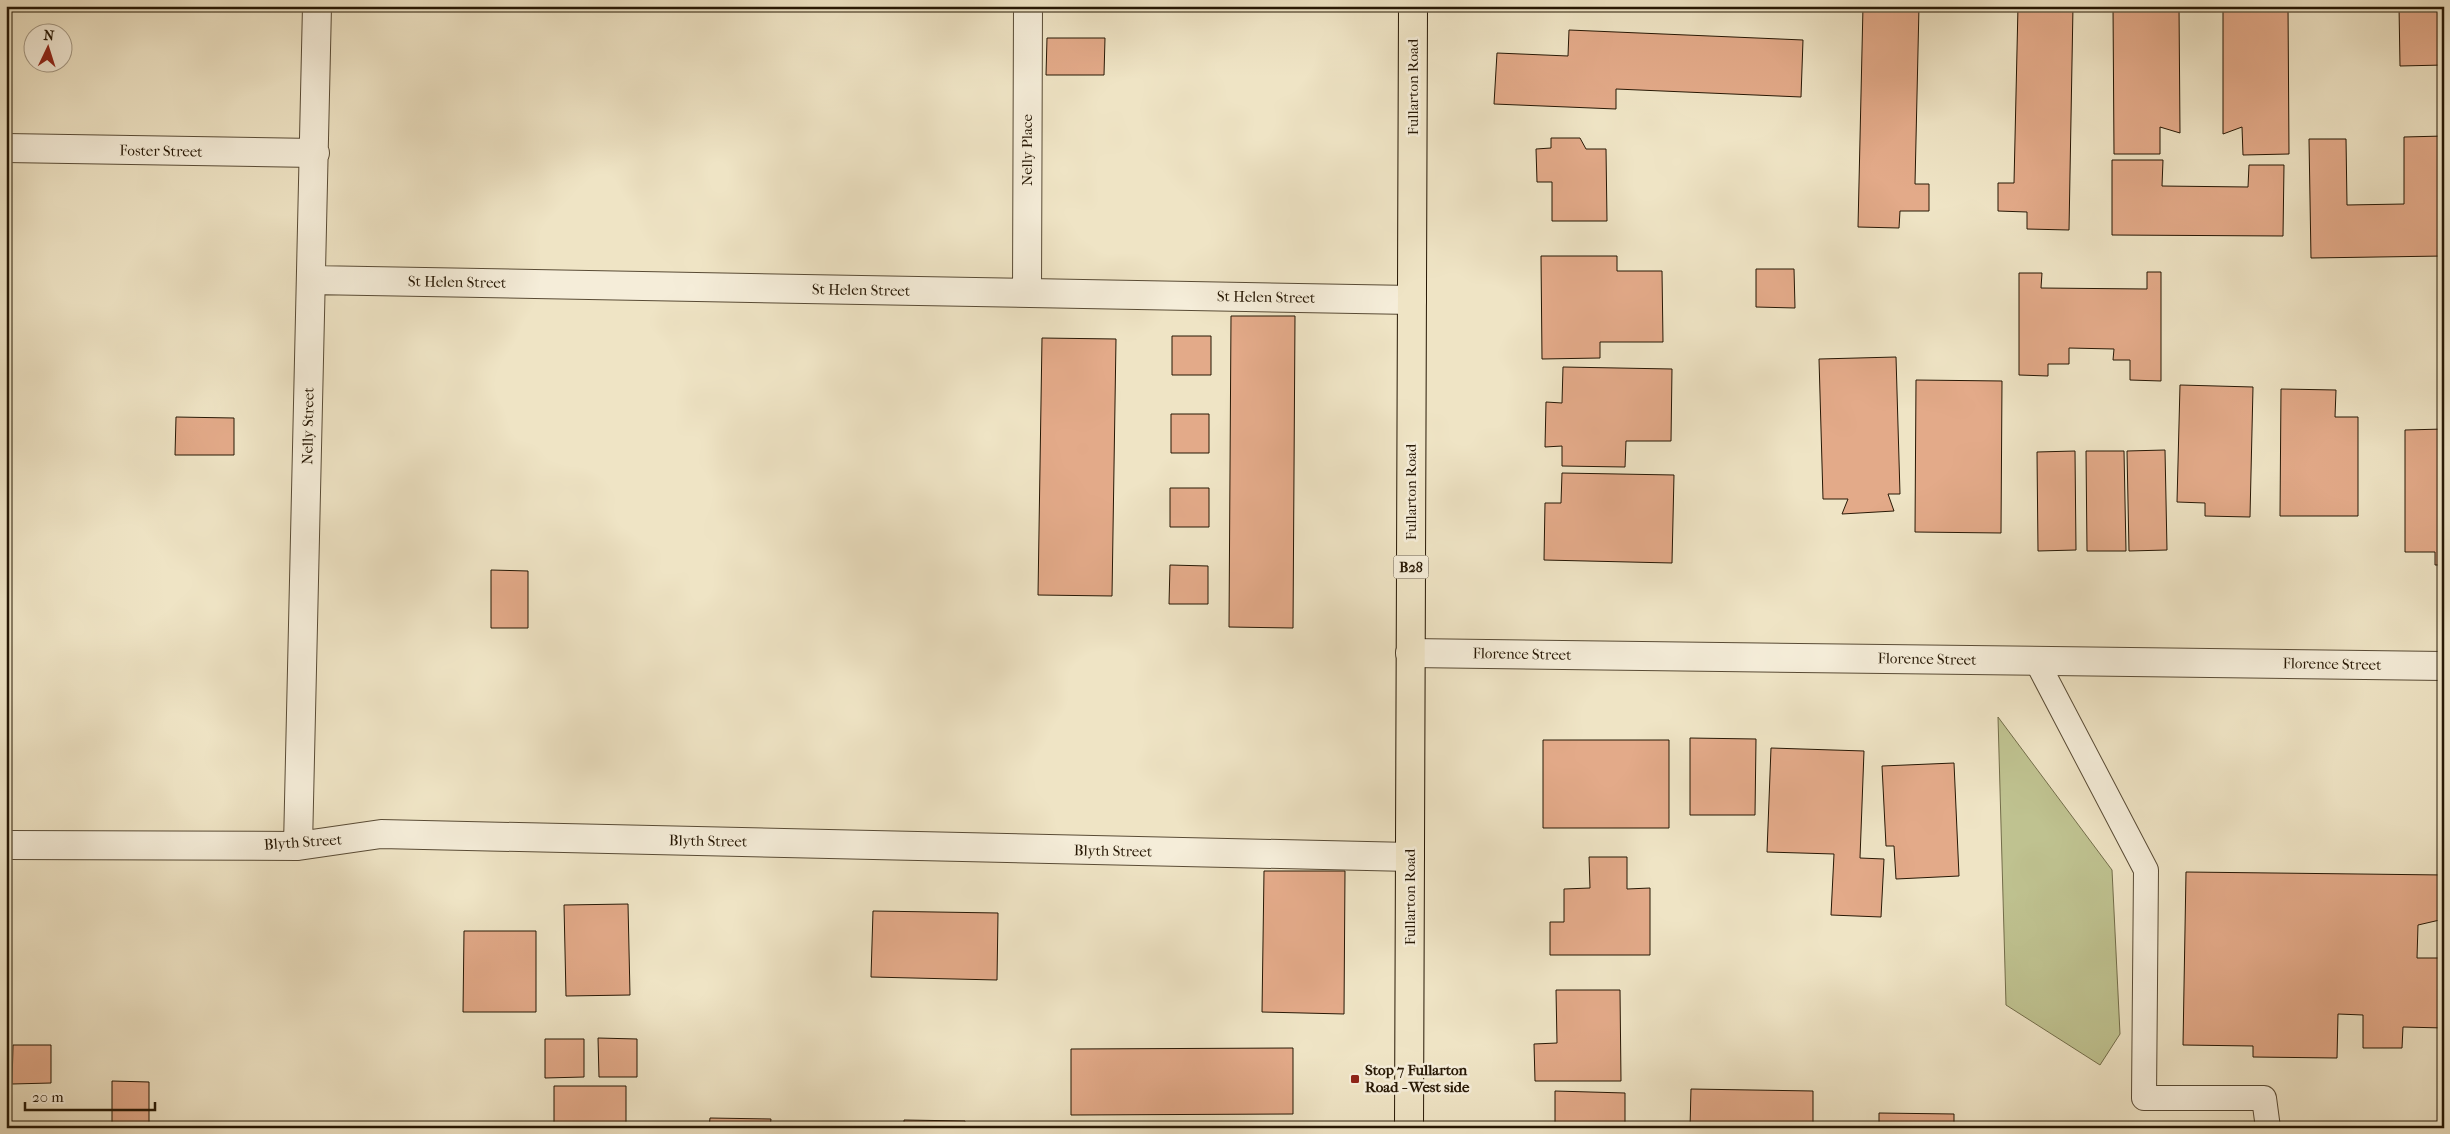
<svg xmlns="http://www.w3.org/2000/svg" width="2450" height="1134" font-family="'IM FELL French Canon',serif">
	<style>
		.green { fill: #bfc290; stroke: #736d4a }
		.building { fill: #e3aa89; stroke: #271805 }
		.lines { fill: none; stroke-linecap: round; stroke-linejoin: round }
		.lane-casing { stroke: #594b35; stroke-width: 26 }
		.street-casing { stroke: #594b35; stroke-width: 30 }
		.primary-casing { stroke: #271805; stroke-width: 30 }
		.lane { stroke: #f5edd9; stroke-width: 24 }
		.street { stroke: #f5edd9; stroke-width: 28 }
		.primary { stroke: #efe4c5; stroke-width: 28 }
		.poi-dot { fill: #8f2418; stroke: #f5edd9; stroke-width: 2 }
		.labels { text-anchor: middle; stroke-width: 5; stroke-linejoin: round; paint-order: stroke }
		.shield { fill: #f5edd9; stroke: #655845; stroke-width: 1 }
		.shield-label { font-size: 14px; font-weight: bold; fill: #271805 }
		.street-label { font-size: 15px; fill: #271805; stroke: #f5edd9 }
		.poi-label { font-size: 15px; font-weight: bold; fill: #271805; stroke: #f5edd9; text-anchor: start }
	</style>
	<rect width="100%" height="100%" fill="#efe4c5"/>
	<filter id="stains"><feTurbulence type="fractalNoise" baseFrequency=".004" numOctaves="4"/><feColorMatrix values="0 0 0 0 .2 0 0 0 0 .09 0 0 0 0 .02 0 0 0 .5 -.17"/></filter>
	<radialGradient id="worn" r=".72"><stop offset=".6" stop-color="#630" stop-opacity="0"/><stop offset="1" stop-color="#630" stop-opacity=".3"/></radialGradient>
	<!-- green -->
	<path class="green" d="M1998 717 2112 870 2120 1034 2100 1065 2006 1005Z"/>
	<!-- building -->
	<path class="building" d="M1863 6H1919L1915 184H1929V211H1900L1899 228 1858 227Z
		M2018 6H2073L2069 230 2027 229V212L1998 211V183H2014Z
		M2113 6H2179L2180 133 2160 127V154H2114Z
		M2223 6H2288L2289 154 2243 155 2242 127 2223 134Z
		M2399 6H2444V65L2400 66Z
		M1569 30 1803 40 1801 97 1616 89V109L1494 104 1497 53 1568 56Z
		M1047 38H1105L1104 75H1046Z
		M2444 136V256L2311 258 2309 139H2346L2347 205 2404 204V137Z
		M1551 138H1580L1586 149H1606L1607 221H1552V182H1537L1536 149 1551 148Z
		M2112 160H2163L2162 186 2248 187 2249 165H2284L2283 236 2112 235Z
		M1541 256H1617V271H1662L1663 342H1600V358L1542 359Z
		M1756 269H1794L1795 308 1756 307Z
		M2147 272H2161V381L2130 380V360H2113L2114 349 2069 348V364H2048V376L2019 375V273H2042L2041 288 2147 289Z
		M1231 316H1295L1293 628 1229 627Z
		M1172 336H1211V375H1172Z
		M1042 338 1116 339 1112 596 1038 595Z
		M1896 357 1900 494H1888L1894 511 1842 514 1848 499H1823L1819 359Z
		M1563 367 1672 369 1671 441H1626L1625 467 1562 466V446L1545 447 1546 402 1562 403Z
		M1916 380 2002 381 2001 533 1915 532Z
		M2180 385 2253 387 2250 517 2205 516V503L2177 502Z
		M2281 389 2336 390 2335 417H2358V516H2280Z
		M1171 414H1209V453H1171Z
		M176 417 234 418V455H175Z
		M2444 429V565H2435V552H2405V430Z
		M2165 450 2167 550 2129 551 2127 451Z
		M2075 451 2076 550 2038 551 2037 452Z
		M2086 451H2124L2126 551H2087Z
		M1562 473 1674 475 1672 563 1544 560 1545 503H1561Z
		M1170 488H1209V527H1170Z
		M1170 565 1208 566V604H1169Z
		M491 570 528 571V628H491Z
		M1690 738 1756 739 1755 815H1690Z
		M1543 740H1669V828H1543Z
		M1771 748 1864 751 1860 858 1884 859 1881 917 1831 915 1834 854 1767 852Z
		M1954 763 1959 876 1896 879 1894 846H1886L1882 766Z
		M1589 857H1627V889L1650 888V955H1550V922H1564V889L1590 888Z
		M1264 871H1345L1344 1014 1262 1012Z
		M2186 872 2444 875V919L2418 925 2417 958H2444V1028L2403 1027 2402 1048H2363V1015L2338 1014 2337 1058 2253 1057V1046L2183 1045Z
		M628 904 630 995 566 996 564 905Z
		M873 911 998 913 997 980 871 977Z
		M464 931H536V1012H463Z
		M1556 990H1620L1621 1081H1535L1534 1044 1557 1043Z
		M598 1038 637 1039V1077H599Z
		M545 1039H584V1077L545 1078Z
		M13 1045H51V1083L12 1084Z
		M1293 1048V1114L1071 1115V1049Z
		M112 1081 149 1082V1128H112Z
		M554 1086H626V1128H554Z
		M1691 1089 1813 1091V1128H1690Z
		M1555 1091 1625 1093V1128H1567V1125L1555 1124Z
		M1879 1113 1954 1114V1128H1879Z
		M710 1118 771 1119 770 1128H709Z
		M904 1120 965 1121V1128H904Z"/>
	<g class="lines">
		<!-- lane casing -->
		<g class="lane-casing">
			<path id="lane" d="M2036 660 2146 870 2144 1098H2264L2268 1128"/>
		</g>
		<!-- street casing -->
		<g class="street-casing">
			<path id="street" d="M6 148 315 153
				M311 280 1412 300
				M1027 293 1028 6
				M1410 653 2444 666
				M6 845 298 846 381 834 1410 857
				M298 846 317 6"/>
		</g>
		<!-- primary casing -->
		<g class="primary-casing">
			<path id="primary" d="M1409 1128 1413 6"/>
		</g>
		<!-- lane -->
		<use href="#lane" class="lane"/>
		<!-- street -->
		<use href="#street" class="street"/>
		<!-- primary -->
		<use href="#primary" class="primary"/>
	</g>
	<!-- markers -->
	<rect class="poi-dot" x="1350" y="1074" width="10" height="10" rx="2.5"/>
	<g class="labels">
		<!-- shield labels -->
		<rect class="shield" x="1393.5" y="555.5" width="35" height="23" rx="4"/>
		<g class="shield-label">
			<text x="1411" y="572">B28</text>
		</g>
		<!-- street labels -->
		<g class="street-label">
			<text transform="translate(1413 87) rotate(-90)" y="5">Fullarton Road</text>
			<text transform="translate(1027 150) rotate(-90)" y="5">Nelly Place</text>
			<text transform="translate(161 151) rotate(1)" y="5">Foster Street</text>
			<text transform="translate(457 282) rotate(1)" y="5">St Helen Street</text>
			<text transform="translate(861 290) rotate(1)" y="5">St Helen Street</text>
			<text transform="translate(1266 297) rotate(1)" y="5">St Helen Street</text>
			<text transform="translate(308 426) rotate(-89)" y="5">Nelly Street</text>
			<text transform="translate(1411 492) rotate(-90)" y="5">Fullarton Road</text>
			<text transform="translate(1522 654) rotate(1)" y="5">Florence Street</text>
			<text transform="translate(1927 659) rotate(1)" y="5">Florence Street</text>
			<text transform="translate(2332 664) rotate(1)" y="5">Florence Street</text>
			<text transform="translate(708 841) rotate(1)" y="5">Blyth Street</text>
			<text transform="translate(303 842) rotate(-4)" y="5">Blyth Street</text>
			<text transform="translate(1113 851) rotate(1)" y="5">Blyth Street</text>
			<text transform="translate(1410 897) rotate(-90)" y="5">Fullarton Road</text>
		</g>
		<!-- poi labels -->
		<g class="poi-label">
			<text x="1365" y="1075">Stop 7 Fullarton<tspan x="1365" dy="17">Road - West side</tspan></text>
		</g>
	</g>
	<!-- margin -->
	<rect width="2450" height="1134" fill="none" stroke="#efe4c5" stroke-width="25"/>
	<rect x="8" y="8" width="2435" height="1119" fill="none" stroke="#271805" stroke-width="2.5"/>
	<rect x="12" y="12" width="2425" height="1109" fill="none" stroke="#271805"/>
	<!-- north arrow -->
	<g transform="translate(48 48) rotate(4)"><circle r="24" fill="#f5edd9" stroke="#a39884"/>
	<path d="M0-4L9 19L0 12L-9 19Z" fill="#8f2418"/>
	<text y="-8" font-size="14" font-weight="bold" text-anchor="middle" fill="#271805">N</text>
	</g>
	<!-- scale -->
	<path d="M25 1102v8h130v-8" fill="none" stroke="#271805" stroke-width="2.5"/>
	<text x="32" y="1102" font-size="15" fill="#271805" stroke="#f5edd9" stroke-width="4" paint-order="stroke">20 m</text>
	<rect width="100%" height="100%" filter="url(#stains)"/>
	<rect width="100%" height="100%" fill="url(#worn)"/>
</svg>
